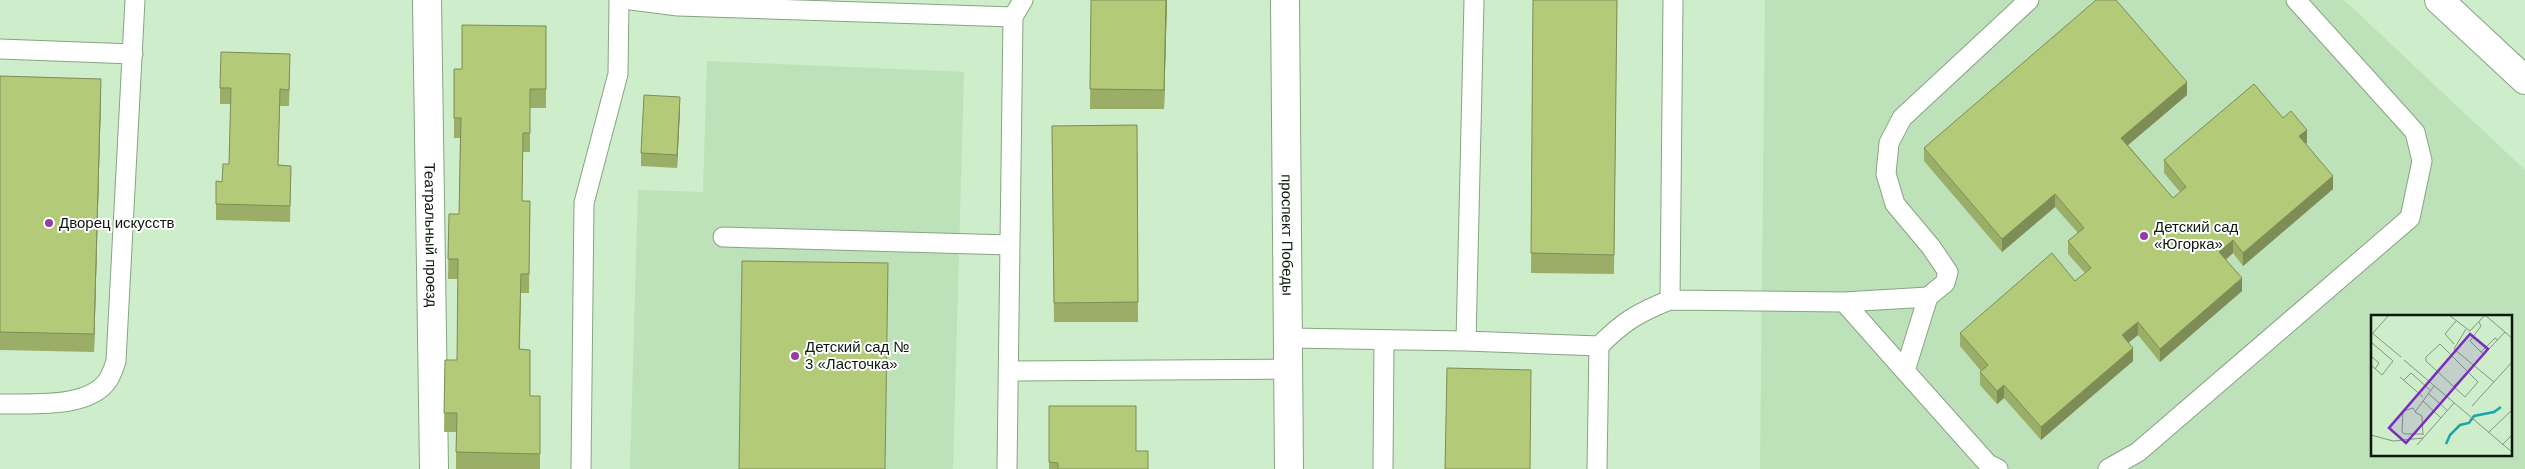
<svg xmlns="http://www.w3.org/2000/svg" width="2525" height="469" font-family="Arial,sans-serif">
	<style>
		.built { fill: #bde1b8; fill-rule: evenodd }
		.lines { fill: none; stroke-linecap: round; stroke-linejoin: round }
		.lane-casing { stroke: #87a483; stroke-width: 21 }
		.street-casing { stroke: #87a483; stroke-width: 30 }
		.secondary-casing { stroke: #87a483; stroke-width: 30 }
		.lane { stroke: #fff; stroke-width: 19 }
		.street { stroke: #fff; stroke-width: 28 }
		.secondary { stroke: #fff; stroke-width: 28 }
		.wall { fill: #9aae68 }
		.shaded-wall { fill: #7d8d55 }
		.building { fill: #b3ca79; stroke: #7d8d55 }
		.poi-dot { fill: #973ca6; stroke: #fff; stroke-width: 2 }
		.labels { text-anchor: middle; stroke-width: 4; stroke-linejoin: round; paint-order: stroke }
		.poi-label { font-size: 15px; fill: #0d180c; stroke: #fff; text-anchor: start }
		.street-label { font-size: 15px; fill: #0d180c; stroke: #fff }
		.inset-river { fill: none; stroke: #19a6ae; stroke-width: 2.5 }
		.inset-road { fill: none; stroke: #81987e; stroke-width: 1 }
		.view { fill: #7b2cbf; fill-opacity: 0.15; stroke: #7b2cbf; stroke-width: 2.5 }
		.inset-edge { fill: none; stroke: #0d180c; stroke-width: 2.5 }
	</style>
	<rect width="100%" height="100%" fill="#ceedca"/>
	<!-- built -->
	<path class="built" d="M1765 0H2344L2525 170V469H1760ZM2372 316H2511V455H2372Z
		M707 61 964 72 953 469H630L638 190 703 192Z"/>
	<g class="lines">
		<!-- lane casing -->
		<g class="lane-casing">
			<path id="lane" d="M631 0 678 6 1013 17
				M0 49 133 54
				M723 237 1010 245
				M1928 297 1905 371 1988 464 1998 469
				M1670 300 1844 302 1928 297 1945 283 1948 272 1931 247 1895 204 1886 174 1889 143 1902 118 2029 0
				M1844 302 1905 371
				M1289 338 1466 341 1599 346C1623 322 1637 313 1670 300L1673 0
				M1466 341 1474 0
				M1008 371 1290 369
				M0 404C31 403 89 409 108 380 112 374 114 367 116 361L135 0
				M581 469 584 203 618 74 619 0
				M1007 469 1013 17 1023 0
				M1383 469 1384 340
				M1597 469 1599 346
				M2108 469 2138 452 2410 218 2422 161 2415 132 2296 0"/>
		</g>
		<!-- street casing -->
		<g class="street-casing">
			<g id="street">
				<path id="s1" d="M427 0 434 469"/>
				<path d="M2439 0 2525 80"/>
			</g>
		</g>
		<!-- secondary casing -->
		<g class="secondary-casing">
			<g id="secondary">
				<path id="s2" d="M1285 0 1289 469"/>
			</g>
		</g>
		<!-- lane -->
		<use href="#lane" class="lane"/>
		<!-- street -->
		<use href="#street" class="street"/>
		<!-- secondary -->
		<use href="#secondary" class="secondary"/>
	</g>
	<!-- wall -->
	<path class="wall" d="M1091 0H1167L1164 109H1090Z
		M1533 0H1617L1614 274 1531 273Z
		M546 26V108H530V152H523L522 201H530L529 293H521L520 349 530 396H540V469H456V432H444L445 360H457L458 279H448L449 214H459L460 138H454V69H462Z
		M290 70 289 106H280L278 165 291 166 290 222 216 220V204L222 182 229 164 231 104H220V88Z
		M0 76 101 97 94 352 0 350Z
		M2187 95 2128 145 2173 198 2180 192 2164 173V160L2283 118 2307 143 2305 144 2333 189 2243 266 2233 253 2226 260 2242 291 2160 362 2138 335 2128 343 2133 361 2041 440 2004 398 1997 404 1980 385V372L1981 371 1960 346V333L2075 281 2085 273 2068 254V241L2078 233 2055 207 2002 252 1924 161V148Z
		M680 110 677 168 641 166V153Z
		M1137 125 1138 322H1054L1052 126Z
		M1049 406 1136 451 1148 469H1049Z"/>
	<!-- shaded-wall -->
	<path class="shaded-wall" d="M1166 0H1167L1164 109V90Z
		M101 79V97L94 352V334Z
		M2187 82V95L2121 151V138Z
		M680 97V110L677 168V155Z
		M2307 130V143L2299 149V136Z
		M2333 176V189L2243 266V253Z
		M2055 194V207L2002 252V239Z
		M2233 240V253L2219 265V252Z
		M2242 278V291L2160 362V349Z
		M2138 322V335L2122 348V335Z
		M2133 348V361L2041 440V427Z
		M2004 385V398L1997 404V391Z"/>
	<!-- building -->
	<path class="building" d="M1091 0H1166L1164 90 1090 89Z
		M1533 0H1617L1614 255 1531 253Z
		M2096 0H2116L2187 82 2121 138 2173 198 2186 187 2164 160 2254 84 2283 118 2291 111 2307 130 2299 136 2333 176 2243 253 2233 240 2219 252 2242 278 2160 349 2138 322 2122 335 2133 348 2041 427 2004 385 1997 391 1980 372 1988 365 1960 333 2052 253 2075 281 2091 268 2068 241 2084 228 2055 194 2002 239 1924 148Z
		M462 25 546 26V89H530V133H523L522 201H530L529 274H521L519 349 530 350V396H540V454L456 452 457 413H444L445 360H457L458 259H448L449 214H459L461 118H454V69H462Z
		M221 52 290 54 289 90 280 89 278 165 291 166 290 206 216 204V181L222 182 223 164H229L231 88H220Z
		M0 76 101 79 94 334 0 332Z
		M644 95 680 97 677 155 641 153Z
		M1137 125 1138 302 1054 303 1052 126Z
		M742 261 888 263 885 469H739Z
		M1447 368 1531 370 1530 469H1445Z
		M1049 406H1136V451H1148V469H1058V463L1049 462Z"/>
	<!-- markers -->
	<g class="poi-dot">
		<circle cx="49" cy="223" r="5"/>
		<circle cx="2144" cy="236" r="5"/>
		<circle cx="795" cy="356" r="5"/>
	</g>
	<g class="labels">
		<!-- poi labels -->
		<g class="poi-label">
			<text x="59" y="228">Дворец искусств</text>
			<text x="2154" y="232">Детский сад<tspan x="2154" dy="17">«Югорка»</tspan></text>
			<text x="805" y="352">Детский сад №<tspan x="805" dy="17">3 «Ласточка»</tspan></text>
		</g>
		<!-- street labels -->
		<g class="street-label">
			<text dy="5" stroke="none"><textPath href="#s1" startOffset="235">Театральный проезд</textPath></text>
			<text dy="5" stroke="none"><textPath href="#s2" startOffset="235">проспект Победы</textPath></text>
		</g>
	</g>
	<!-- overview -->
	<g transform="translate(2371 315)">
		<rect width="141" height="141" fill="#ceedca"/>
		<path class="inset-river" d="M75 129 79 120 89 110 98 108 103 101 123 97 130 92"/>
		<path class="inset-road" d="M78 0 99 16 114 0M114 0 142 24M108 7 110 11 99 26 113 40M95 14 83 34 123 67M0 17 30 42M2 18 18 0M0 27 22 46 11 60 0 50M83 29 74 19 85 6M110 37 124 23 127 25M0 41 8 48 4 54M33 45 142 138M97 57 69 29 55 42V46L94 82 107 67 97 57M29 62 52 82M33 65 40 58 59 75M63 71 52 86 70 103M83 71 134 17M57 78 76 95M101 91 142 46M44 96 42 93 32 96 31 117 34 119H52M117 118 142 94M0 120 22 126 52 123M52 120 51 101 44 97 52 86M46 130 83 88M131 130 142 119"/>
		<path class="view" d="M99 19 117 34 35 128 18 113Z"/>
		<rect width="141" height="141" class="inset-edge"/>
	</g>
</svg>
